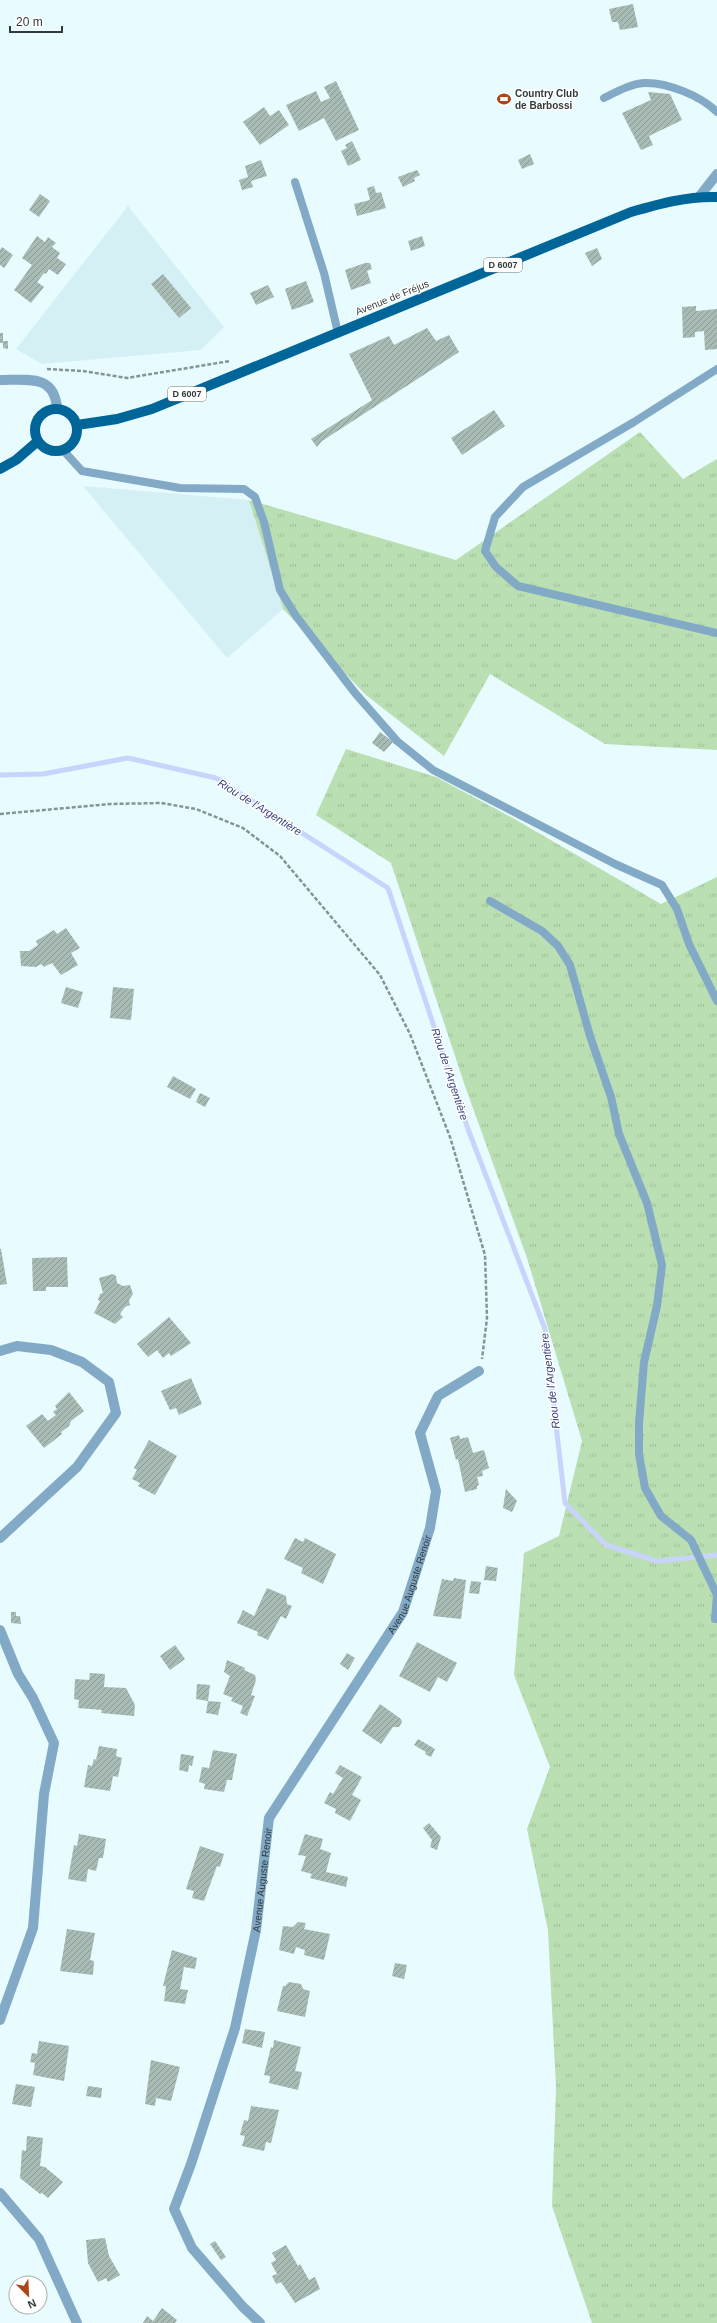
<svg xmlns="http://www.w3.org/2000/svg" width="717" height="2323" font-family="Helvetica,sans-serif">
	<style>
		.built { fill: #d4f0f4 }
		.grass { fill: url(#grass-tufts) }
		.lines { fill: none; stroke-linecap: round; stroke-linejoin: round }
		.stream { stroke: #c9d4fd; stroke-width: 5 }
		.building { fill: url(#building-hatch) }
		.path { stroke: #869395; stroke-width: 2.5; stroke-dasharray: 4 2; stroke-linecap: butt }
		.service { stroke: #82a9c6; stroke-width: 8 }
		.minor { stroke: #82a9c6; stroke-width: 10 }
		.primary { stroke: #006598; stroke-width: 10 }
		.labels { text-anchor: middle; stroke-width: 3; stroke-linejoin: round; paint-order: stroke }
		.shield { fill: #fff; stroke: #707576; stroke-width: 1 }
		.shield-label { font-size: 9px; font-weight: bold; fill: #323a3b }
		.poi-label { font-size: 10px; font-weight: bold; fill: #323a3b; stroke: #fff; text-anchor: start }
		.street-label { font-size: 10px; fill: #323a3b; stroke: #fff }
		.water-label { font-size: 11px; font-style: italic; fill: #36407d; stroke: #fff }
	</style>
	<defs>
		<pattern id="grass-tufts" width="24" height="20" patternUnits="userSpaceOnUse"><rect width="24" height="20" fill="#badfb2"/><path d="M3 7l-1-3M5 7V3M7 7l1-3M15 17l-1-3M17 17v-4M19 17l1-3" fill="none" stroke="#a0c09a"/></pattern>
		<pattern id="building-hatch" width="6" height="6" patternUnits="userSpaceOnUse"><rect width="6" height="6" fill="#a9bbb5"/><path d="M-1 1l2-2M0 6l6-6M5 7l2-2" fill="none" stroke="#8a9994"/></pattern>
	</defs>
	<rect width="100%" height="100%" fill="#e8fbfe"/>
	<!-- built -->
	<path class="built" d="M128 206 224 327 201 350 42 364 16 349Z
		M83 486 249 500 283 609 227 658Z"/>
	<!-- grass -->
	<path class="grass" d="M640 432 683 479 717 459V750L605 744 490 674 444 756 366 695 283 609 249 500 456 560Z
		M346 749 436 777 511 817 661 904 717 877V2323H592L552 2206 556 2087 548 1930 527 1829 550 1767 514 1675 524 1553 559 1536 582 1441 527 1258 465 1086 391 863 316 815Z"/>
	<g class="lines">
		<!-- stream -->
		<path class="stream" d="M0 775 43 774 128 758 216 778 388 888 468 1129 545 1329 565 1503 606 1545 657 1561 717 1555"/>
	</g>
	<!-- building -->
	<path class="building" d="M633 4 638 27 620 30 618 22H612L609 9Z
		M336 81 359 130 336 141 324 118 299 131 286 105 316 91 321 102 330 98 324 87Z
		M648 92 670 94 682 120 649 136 653 145 641 150 622 113 651 100Z
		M264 107 270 116 279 110 289 125 260 145 243 122Z
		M352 141 361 160 348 166 341 151 347 148 345 145Z
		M530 154 534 164 522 169 518 160Z
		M261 160 267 176 251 181 253 187 242 190 239 180 248 177 245 166Z
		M417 170 420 175 414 178 415 181 403 187 398 177Z
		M374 186 376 193 381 192 386 208 357 216 354 204 370 200 367 188Z
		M40 194 50 201 39 217 29 210Z
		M37 236 45 242 48 237 56 243 52 247 60 253 57 258 66 264 58 275 49 269 46 274 44 273 37 282 44 287 31 303 14 290 32 265 22 258Z
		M422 236 425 246 411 251 408 241Z
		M2 247 13 255 4 268 0 265V250Z
		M597 248 602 259 592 266 585 253Z
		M365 263H370L372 269 367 271 371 283 351 290 345 270Z
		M163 274 191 308 179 318 151 284Z
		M306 281 314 302 292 310 285 289Z
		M268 285 274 297 256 305 250 293Z
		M696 306V311L717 309V349L705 350 704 331 695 332V337L683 338 682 307Z
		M427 328 436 341 449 335 459 352 322 441 317 447 311 439 372 400 349 354 389 336 394 345Z
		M0 333H3V341H8V349L3 348V343H0Z
		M494 410 505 426 462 455 451 438Z
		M380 732 393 742 384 752 372 743Z
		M66 928 80 948 71 953 78 965 61 975 52 963 44 967 41 964 36 967 21 966 20 951H29L38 945 36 941 54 930 57 934Z
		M66 987 83 992 78 1008 61 1003Z
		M113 987 134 989 131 1020 110 1018Z
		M173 1076 196 1089 190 1099 167 1087Z
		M200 1093 210 1098 205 1107 196 1102Z
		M1 1249 7 1284 0 1285V1249Z
		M67 1257 68 1287H46V1291H33L32 1258Z
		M113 1274 116 1276 117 1283 123 1286 130 1285 133 1294 129 1300 130 1305 125 1307 120 1314 123 1317 115 1324 94 1313 100 1301 98 1300 100 1294 103 1293 99 1278Z
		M169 1317 191 1343 171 1356 169 1353 163 1358 157 1350 148 1357 137 1344Z
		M191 1378 202 1404 179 1415 176 1408 170 1410 161 1391Z
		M69 1392 84 1411 71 1421 69 1426 61 1432 62 1434 44 1448 26 1426 42 1414 48 1421 56 1415 53 1412 57 1409 55 1406Z
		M459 1435 460 1439 468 1437 473 1453 484 1450 489 1468 482 1471 483 1476 477 1477 479 1485 477 1486V1489L465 1492 458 1459 456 1460 450 1438Z
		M149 1440 177 1456 155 1495 138 1486 140 1483 132 1479 137 1470 134 1468Z
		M506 1489 517 1501 512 1512 503 1508Z
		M295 1538 303 1542 305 1538 336 1554 323 1584 301 1573 303 1568 284 1559Z
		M486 1566 498 1568 496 1581 484 1580Z
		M454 1578 466 1580 461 1619 433 1616 442 1579 453 1581Z
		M471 1581 481 1582 479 1594 469 1593Z
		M267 1588 286 1596 287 1604 292 1606 286 1619 281 1616 268 1640 257 1635 258 1632 237 1623 243 1610 254 1616Z
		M11 1612H16V1616H20L21 1624 11 1623Z
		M417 1642 457 1663 447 1682 438 1677 430 1692 399 1676Z
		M175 1645 185 1659 170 1670 160 1656Z
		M347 1653 355 1658 348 1670 340 1664Z
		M227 1660 245 1668 244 1670 255 1675 256 1680 251 1695 255 1696 247 1716 240 1713 243 1706 231 1701 233 1698 223 1694 230 1676 224 1672Z
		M90 1673 105 1674 104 1687 126 1688 135 1705 134 1716 101 1713 102 1710 78 1708 79 1700 74 1699 75 1679 89 1680Z
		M197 1684 210 1685 208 1701 196 1699Z
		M208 1701 221 1702 218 1715 206 1713Z
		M380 1704 401 1719 402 1722 399 1727H393L381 1744 362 1731Z
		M418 1739 435 1749 431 1757 425 1754 426 1752 414 1745Z
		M99 1746 117 1749 116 1756 122 1758 118 1777 113 1776 110 1791 84 1787 88 1765 92 1766 94 1759 96 1760Z
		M213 1750 237 1754 232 1780H227L224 1792 204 1789 205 1784 199 1782 202 1767 209 1768Z
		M181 1754 194 1756 192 1766 189 1765 188 1772 179 1770Z
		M340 1765 362 1777 352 1795 361 1800 350 1821 335 1813 336 1809 324 1803 330 1792 333 1794 343 1778 335 1773Z
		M429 1823 441 1837 437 1850 430 1847 432 1840 423 1828Z
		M79 1834 106 1839 103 1858H99L96 1871 88 1869 86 1882 68 1879 74 1845 77 1846Z
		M305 1834 323 1839 320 1849 331 1853 326 1872 348 1877 346 1887 310 1878 312 1874 301 1871 306 1856 298 1855Z
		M200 1846 224 1854 220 1867 217 1866 204 1901 192 1898 194 1891 186 1889Z
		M298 1922 306 1923 304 1929 330 1934 324 1960 304 1955 305 1950 296 1947 294 1954 279 1950 283 1926 293 1927Z
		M67 1929 95 1933 90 1960 94 1961 93 1975 60 1971Z
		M172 1950 197 1958 195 1969 184 1967 180 1989 188 1990 185 2004 164 2001 166 1986H163Z
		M395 1963 407 1965 404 1979 392 1976Z
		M289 1982 301 1984 303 1989 310 1991 305 2017 277 2011 283 1986H285Z
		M245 2029 265 2032 262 2048 242 2043Z
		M274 2040 301 2047 295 2071 302 2072 298 2090 269 2083 270 2076 264 2075 271 2047 273 2048Z
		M39 2041 69 2046 64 2081 33 2075 35 2063 30 2062 32 2053 37 2054Z
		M151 2060 180 2067 171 2101 156 2098 155 2106 145 2104Z
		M16 2084 35 2087 31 2107 12 2104Z
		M88 2086 102 2088 101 2098 86 2096Z
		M251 2106 279 2110 271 2143 266 2142 264 2151 242 2146 245 2136 240 2135 244 2120 248 2121Z
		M27 2136 43 2138 40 2166 45 2167 63 2182 48 2198 42 2193 40 2194 20 2178 22 2150 26 2151Z
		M105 2238 109 2256 120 2275 108 2282 106 2278 98 2282 88 2263 86 2240Z
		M215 2241 226 2257 221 2260 210 2244Z
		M286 2245 298 2266 300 2264 309 2280 315 2277 320 2289 295 2303 281 2282 276 2284 272 2276 277 2274 271 2263 276 2260 272 2253Z
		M162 2308 177 2320 175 2323H143L147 2316 153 2321Z"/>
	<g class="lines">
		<!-- path -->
		<path class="path" d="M47 369 83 371 127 378 230 361
			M0 814 110 804 161 803 196 809 243 828 280 856 380 975 410 1034 450 1137 485 1255 487 1318 482 1359"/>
		<!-- service -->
		<path class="service" d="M604 98C616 92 630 84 644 83 667 82 701 96 717 112
			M295 182 324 273 338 333
			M717 369 634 422 523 487 495 517 485 551 496 567 518 586 717 633
			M63 450 82 471 180 488 244 489 255 497 264 522 280 590 296 616 355 693 397 741 433 770 615 864 662 885 677 909 689 944 717 1001
			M490 901 542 931 558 946 570 965 590 1036 611 1097 619 1134 647 1203 662 1265 657 1306 644 1362 639 1423V1454L645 1488 661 1516 691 1540 717 1595 715 1619"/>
		<!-- minor -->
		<g class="minor">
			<path d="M699 197 717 174"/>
			<path d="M0 380C27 380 55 374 57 409"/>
			<path d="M0 1351 17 1346 51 1350 82 1362 109 1382 116 1413 77 1467 0 1538"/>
			<path d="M0 1630 18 1674 33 1698 54 1743 44 1794 33 1928 0 2020"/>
			<path d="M0 2193 39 2239 77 2323"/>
			<path id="s1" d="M260 2323 243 2307 192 2248 174 2209 191 2164 235 2028 256 1930 269 1818 403 1612 430 1528 436 1491 420 1433 438 1396 479 1371"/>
		</g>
		<!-- primary -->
		<path class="primary" d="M35 430a21 21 0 1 1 42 0a21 21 0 1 1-42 0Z
			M77 425 117 419 152 409 631 212C659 204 687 196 717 197
			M0 469 16 460 38 441"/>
	</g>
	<!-- icons -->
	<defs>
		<g id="stadium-bare" transform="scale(1.08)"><path d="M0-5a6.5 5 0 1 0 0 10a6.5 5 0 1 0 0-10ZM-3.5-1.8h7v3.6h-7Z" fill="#ab461b" stroke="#fff" stroke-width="2.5" paint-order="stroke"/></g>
	</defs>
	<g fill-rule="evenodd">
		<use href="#stadium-bare" x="504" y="99"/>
	</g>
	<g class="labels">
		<!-- shield labels -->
		<g class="shield">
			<rect x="484" y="258" width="38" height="14" rx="3"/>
			<rect x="168" y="387" width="38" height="14" rx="3"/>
		</g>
		<g class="shield-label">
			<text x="503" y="268">D 6007</text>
			<text x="187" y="397">D 6007</text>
		</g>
		<!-- poi labels -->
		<g class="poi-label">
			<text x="515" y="97">Country Club<tspan x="515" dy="12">de Barbossi</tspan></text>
		</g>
		<!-- street labels -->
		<g class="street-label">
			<text transform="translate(392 297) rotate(-22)" y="4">Avenue de Fréjus</text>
			<text dy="4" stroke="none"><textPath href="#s1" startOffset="822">Avenue Auguste Renoir</textPath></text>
			<text dy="4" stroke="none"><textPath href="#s1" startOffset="486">Avenue Auguste Renoir</textPath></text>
		</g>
		<!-- water labels -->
		<g class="water-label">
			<text transform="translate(260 807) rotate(32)" y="4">Riou de l'Argentière</text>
			<text transform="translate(450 1074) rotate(72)" y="4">Riou de l'Argentière</text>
			<text transform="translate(550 1381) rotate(-97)" y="4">Riou de l'Argentière</text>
		</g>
	</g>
	<!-- north arrow -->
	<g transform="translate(28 2295) rotate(156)"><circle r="19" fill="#ffffff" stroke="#adb0b1"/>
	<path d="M0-3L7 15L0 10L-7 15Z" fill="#ab461b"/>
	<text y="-6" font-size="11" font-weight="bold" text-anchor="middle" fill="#323a3b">N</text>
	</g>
	<!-- scale -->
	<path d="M10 26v6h52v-6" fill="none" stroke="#323a3b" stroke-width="2"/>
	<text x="16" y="26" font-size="12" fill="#323a3b" stroke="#ffffff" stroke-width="3" paint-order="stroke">20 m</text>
</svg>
